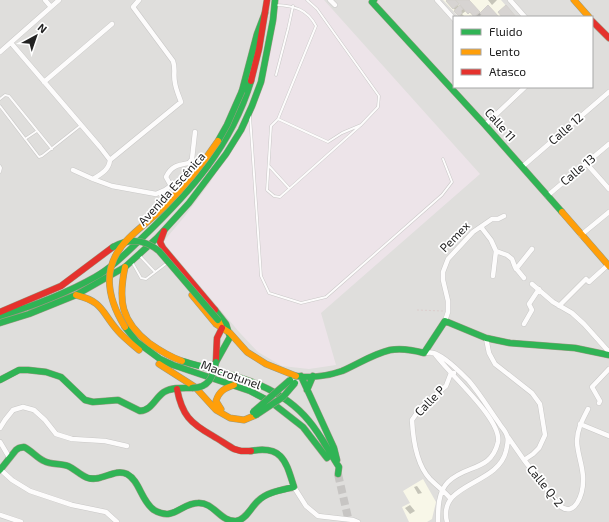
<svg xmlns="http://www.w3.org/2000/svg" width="609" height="522" font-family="'Exo 2',sans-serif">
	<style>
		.residential { fill: #dfdedc; fill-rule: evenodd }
		.industrial { fill: #ede4e9 }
		.education { fill: #f8f7e8 }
		.shadow { fill: #0003 }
		.building { fill: #d7d4d2; stroke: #d3d0cc }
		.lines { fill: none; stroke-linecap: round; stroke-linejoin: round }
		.highway-tunnel { stroke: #c7c5c3; stroke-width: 8; stroke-dasharray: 8 4; stroke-linecap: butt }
		.lane-casing { stroke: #c9c8c7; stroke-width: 3 }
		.street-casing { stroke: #c9c8c7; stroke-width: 5.5 }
		.fast-casing { stroke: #999a82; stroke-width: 7 }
		.slow-casing { stroke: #999a82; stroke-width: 7 }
		.jam-casing { stroke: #999a82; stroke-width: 7 }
		.path { stroke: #dccecd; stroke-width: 1; stroke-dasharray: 2 2; stroke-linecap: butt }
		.lane { stroke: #fdfcfc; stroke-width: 2 }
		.street { stroke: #fdfcfc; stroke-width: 4.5 }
		.fast { stroke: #30b455; stroke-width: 6 }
		.slow { stroke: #ff9f0a; stroke-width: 6 }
		.jam { stroke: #e5322d; stroke-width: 6 }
		.fast-bridge-casing { stroke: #999a82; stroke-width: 7; stroke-linecap: butt }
		.slow-bridge-casing { stroke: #999a82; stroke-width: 7; stroke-linecap: butt }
		.fast-bridge { stroke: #30b455; stroke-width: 6 }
		.slow-bridge { stroke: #ff9f0a; stroke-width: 6 }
		.labels { text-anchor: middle; stroke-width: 3.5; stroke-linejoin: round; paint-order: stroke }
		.street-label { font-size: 12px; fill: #222; stroke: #fff }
	</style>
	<rect width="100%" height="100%" fill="#f0eeeb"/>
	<!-- residential -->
	<path class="residential" d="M0 0H609V522H0ZM454 17H592V87H454Z"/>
	<!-- industrial -->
	<path class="industrial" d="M279 0H324L480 174 321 313 336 365 309 369 282 366 258 352 240 333 163 242 185 216 209 184 240 133 262 78 276 23Z"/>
	<!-- education -->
	<path class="education" d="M443 0H501L516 17H483L480 13 475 17H473L470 15 468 17H459Z
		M423 479 436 502 432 519 427 522H409L402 507 410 503 403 491Z"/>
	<!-- shadow -->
	<path class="shadow" d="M448 0H454L459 6 466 9 458 0H468L481 14 498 17H485L482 14 479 17H475L467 10 462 14 464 16 461 17 447 1Z
		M488 0H497L492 5Z
		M417 486 422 493 418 494 414 487Z
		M410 505 415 511 410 514 405 508Z"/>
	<!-- building -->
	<path class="building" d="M447 0H455L459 4 453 9 446 1Z
		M456 0H469L480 12 474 17 470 12 468 14Z
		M460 5 463 9 461 11 462 13 459 16 454 11Z
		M488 5 499 17H483L480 13Z
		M506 5 516 17H502L498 12Z"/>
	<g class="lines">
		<!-- highway-tunnel -->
		<path class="highway-tunnel" d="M338 474 349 522"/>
		<!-- lane casing -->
		<g class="lane-casing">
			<path id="lane" d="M307 0 317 9 379 96 378 107 361 125 342 133 328 142 278 119 271 126 267 190 274 196 280 197 361 125
				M276 5C295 6 307 9 316 26L278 119
				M276 75 288 29 293 6
				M0 99 5 95 9 96 52 149
				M0 106 39 157 42 156 80 126
				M250 116 261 276 269 293 301 303 326 297 442 195 452 182 443 159
				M25 139 37 131
				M0 166 1 168 0 172
				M269 166 289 188
				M140 256 155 272
				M132 262 141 278 146 279 167 263"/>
		</g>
		<!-- street casing -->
		<g class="street-casing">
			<path id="street" d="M45 0 51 7
				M330 0 335 5
				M437 0 454 19
				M510 0 525 17
				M11 43 100 147 110 160C109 170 101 174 93 179
				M0 52 59 0
				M44 82 112 24
				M485 125 525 87
				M110 160 181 102C179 96 176 90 175 83 173 75 176 69 173 61L133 7 139 0
				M586 163 609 189
				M522 167 609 92
				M73 170 93 179 112 186 156 194 165 190 196 168
				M171 186 166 177C171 166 178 165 189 163L192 159 195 132
				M547 196 609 144
				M481 227 491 240 496 251 507 255 512 259 515 267 524 278
				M581 235 609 212
				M516 269 532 249
				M493 276 496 251
				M532 284 553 302 572 313 584 324 609 352
				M559 306 586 279 589 282 608 265
				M445 321 448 312V301L443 280V272L448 259 473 232 492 219H498L504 216
				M524 324 532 310 529 304 539 289
				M486 338 489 353 495 364 532 393 540 404 545 435 539 448 533 454 524 460
				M424 353C427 353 430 352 433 353 444 355 461 373 469 381 480 394 489 409 499 423 501 427 506 431 507 436 509 440 507 446 506 451 498 486 437 482 447 522
				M435 354C448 373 502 419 498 442 491 472 466 464 448 482 438 492 438 509 438 522
				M599 403 600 401 592 387 609 369
				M580 424 609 436
				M0 428 5 420 13 410 23 407 34 410 45 420 56 434 72 439 105 441 127 446
				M508 437 524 460 560 506C575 518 583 494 583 481 584 468 577 454 577 441 577 429 583 419 588 409
				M0 442 9 457
				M1 470 12 480 30 491 72 505 106 512 117 522
				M294 487 306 506 318 516 353 520 358 522
				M450 498C444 491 437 486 430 479 416 464 413 440 412 420L421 407 446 386 451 373H454
				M0 515 21 522"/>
		</g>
		<!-- fast casing -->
		<g class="fast-casing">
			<path id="fast" d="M374 0 372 2 485 125 562 212
				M242 91 257 34 265 13
				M215 310 226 324 230 337 216 362
				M0 316C33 306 65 294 95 277 113 267 127 252 142 238 190 192 231 147 251 81
				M0 323 29 314 76 295 125 267 157 238 189 203 226 154 241 130 252 106 261 82 273 20 275 0
				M125 327 137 342 160 359 173 365 250 391 271 402 303 427 327 458
				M182 361C227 374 277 382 309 421 321 435 329 452 339 467L338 474
				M296 376C310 378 328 376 342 371 358 364 373 354 390 350 401 348 413 350 424 353L445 321 486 338 510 343 575 348 609 355
				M301 376 334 448 337 460
				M0 380 19 370H28L46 372 61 377 85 400 93 402 118 400 140 411C152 410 155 398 164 392 172 387 183 388 192 388
				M307 390 313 376
				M0 470 16 450 19 448 24 447C32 451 37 458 44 461 51 465 60 463 68 466 75 469 81 476 88 478 102 482 114 468 127 474 140 481 141 501 154 510 174 522 181 503 198 503 214 502 220 522 236 521 246 520 251 507 258 501 267 492 282 490 294 487 286 462 283 445 251 451"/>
		</g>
		<!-- slow casing -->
		<g class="slow-casing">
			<path id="slow" d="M574 0 589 17
				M562 212 609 266
				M125 267C118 301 121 321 149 343 159 350 170 357 182 361
				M76 295C104 302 101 312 118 331 124 338 132 344 139 350
				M192 295 216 324 230 333 247 352 266 364 296 376
				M218 320 222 328
				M159 364 195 387 216 410 230 418 244 420 256 415
				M221 409 216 401C219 391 225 388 234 385"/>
		</g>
		<!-- jam casing -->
		<g class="jam-casing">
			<path id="jam" d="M592 21 609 38
				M251 81 259 49 267 0
				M164 231 160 242 163 248 215 310
				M0 312 61 286 113 247
				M216 361 217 338 222 328
				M177 389C182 415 190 423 213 436 220 440 227 445 234 449L241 451H251"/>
		</g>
		<!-- path -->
		<path class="path" d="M417 310 443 311"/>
		<!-- lane -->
		<use href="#lane" class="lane"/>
		<!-- street -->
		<use href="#street" class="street"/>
		<!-- fast -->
		<use href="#fast" class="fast"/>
		<!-- slow -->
		<use href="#slow" class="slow"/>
		<!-- jam -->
		<use href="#jam" class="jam"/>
		<!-- fast-bridge casing -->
		<g class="fast-bridge-casing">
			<path id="fast-bridge" d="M218 141 227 125 242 91
				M113 247C130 238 144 239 159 251L218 320
				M192 388C209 388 213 377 216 362
				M253 412 290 380
				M256 415 283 397 295 383"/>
		</g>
		<!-- slow-bridge casing -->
		<g class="slow-bridge-casing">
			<path id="slow-bridge" d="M125 327C106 296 101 265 129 238 140 227 153 218 164 207 184 187 202 165 218 141"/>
		</g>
		<!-- fast-bridge -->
		<use href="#fast-bridge" class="fast-bridge"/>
		<!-- slow-bridge -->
		<use href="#slow-bridge" class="slow-bridge"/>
	</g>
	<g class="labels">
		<!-- street labels -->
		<g class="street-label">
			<text transform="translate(500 125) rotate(48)" y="4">Calle 11</text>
			<text transform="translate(566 129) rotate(-41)" y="4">Calle 12</text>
			<text transform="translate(578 170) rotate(-40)" y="4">Calle 13</text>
			<text transform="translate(172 189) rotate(-48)" y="4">Avenida Escénica</text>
			<text transform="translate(455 237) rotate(-46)" y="4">Pemex</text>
			<text transform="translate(231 375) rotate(20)" y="4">Macrotunel</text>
			<text transform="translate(430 401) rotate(-46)" y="4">Calle P</text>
			<text transform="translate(545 486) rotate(51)" y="4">Calle Q-2</text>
		</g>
	</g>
	<!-- legend -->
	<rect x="453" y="16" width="140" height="72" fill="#ffffff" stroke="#a7a7a7"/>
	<rect x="461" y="29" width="20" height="6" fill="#30b455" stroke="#a7a7a7"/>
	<text x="489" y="36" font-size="12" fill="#222222">Fluido</text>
	<rect x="461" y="49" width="20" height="6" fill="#ff9f0a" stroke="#a7a7a7"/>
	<text x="489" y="56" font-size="12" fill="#222222">Lento</text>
	<rect x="461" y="69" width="20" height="6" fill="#e5322d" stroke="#a7a7a7"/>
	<text x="489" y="76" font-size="12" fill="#222222">Atasco</text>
	<!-- north arrow -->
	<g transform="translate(36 36) rotate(40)" stroke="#ffffff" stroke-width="3" paint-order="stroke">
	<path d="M0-3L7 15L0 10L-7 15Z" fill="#222222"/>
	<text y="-6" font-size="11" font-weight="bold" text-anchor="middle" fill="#222222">N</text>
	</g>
</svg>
